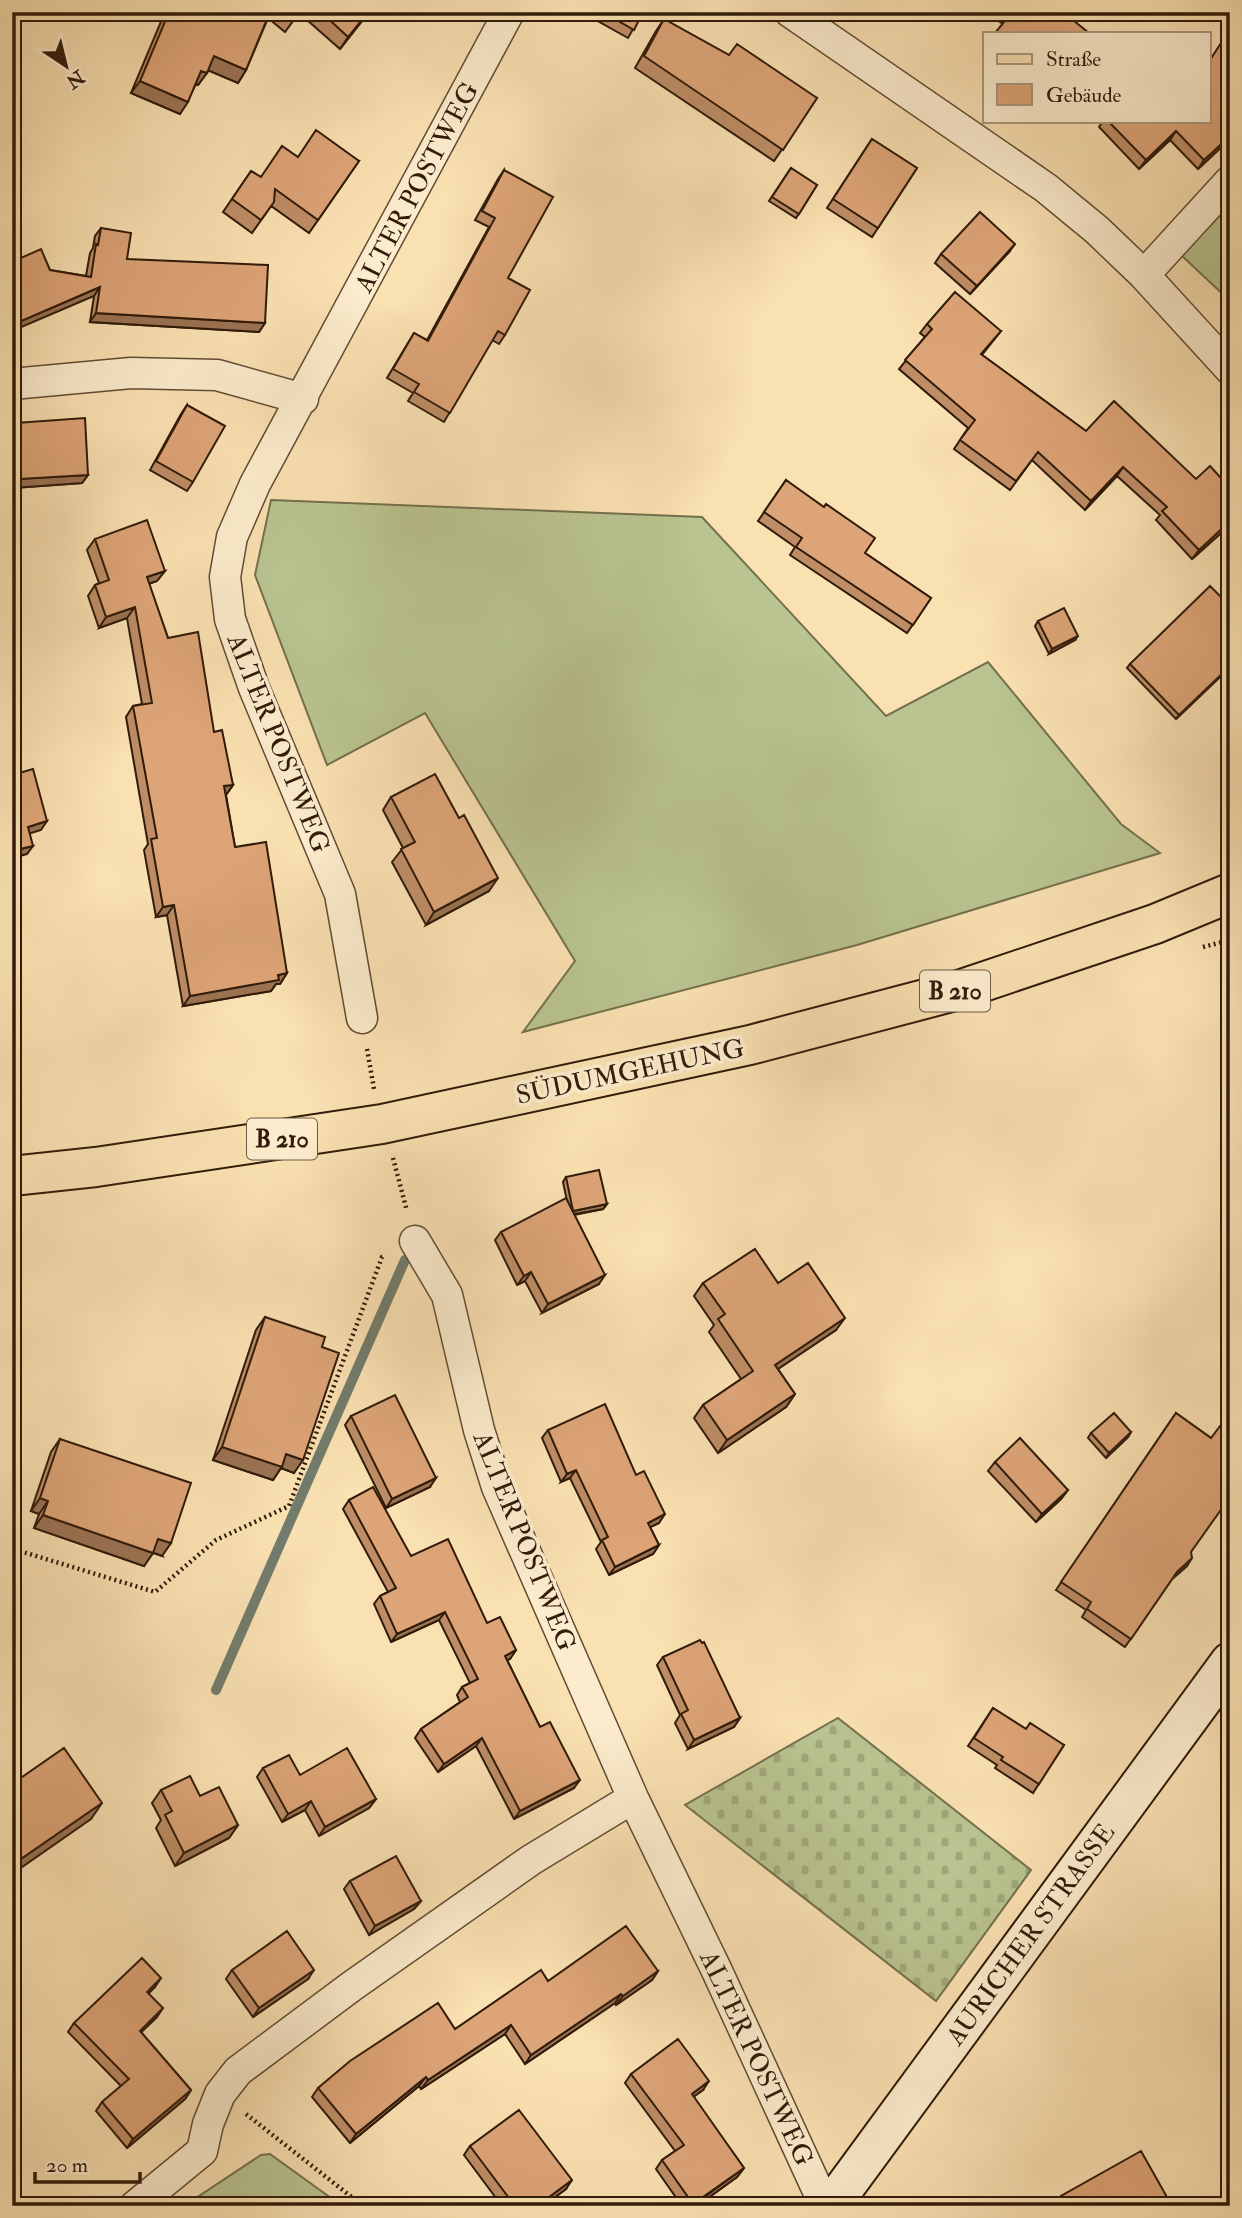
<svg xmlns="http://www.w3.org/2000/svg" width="1242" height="2218" font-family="'IM FELL Double Pica',serif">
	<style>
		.grass { fill: #b9c490; stroke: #74704d; stroke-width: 2 }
		.cemetery { fill: url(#cemetery-stones); stroke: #74704d; stroke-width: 2 }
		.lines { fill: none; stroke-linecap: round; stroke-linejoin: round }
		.stream { stroke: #727c6d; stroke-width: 10 }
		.street-casing { stroke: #624c34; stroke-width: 33 }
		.secondary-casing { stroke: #301b0a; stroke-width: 42 }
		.primary-casing { stroke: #301b0a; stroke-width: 42 }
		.path { stroke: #301b0a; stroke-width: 4.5; stroke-dasharray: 2 3.5; stroke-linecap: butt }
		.street { stroke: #fceccd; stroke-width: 30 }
		.secondary { stroke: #fceccd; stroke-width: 38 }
		.primary { stroke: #fae1b2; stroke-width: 38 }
		.wall { fill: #be8d66; stroke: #301b0a; stroke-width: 2 }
		.shaded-wall { fill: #9b7353; stroke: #301b0a; stroke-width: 2 }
		.building { fill: #dda477; stroke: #301b0a; stroke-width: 2 }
		.labels { text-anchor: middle; stroke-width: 7; stroke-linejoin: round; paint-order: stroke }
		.shield { fill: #fceccd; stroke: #6d5a44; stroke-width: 2 }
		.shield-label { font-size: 24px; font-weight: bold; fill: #301b0a }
		.street-label { font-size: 26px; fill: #301b0a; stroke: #fceccd }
	</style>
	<defs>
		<pattern id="cemetery-stones" width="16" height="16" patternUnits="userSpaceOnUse" patternTransform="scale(1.75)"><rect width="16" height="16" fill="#b9c490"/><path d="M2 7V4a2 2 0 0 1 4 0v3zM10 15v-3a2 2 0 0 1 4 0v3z" fill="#9fa87b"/></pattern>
	</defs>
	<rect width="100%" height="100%" fill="#fae1b2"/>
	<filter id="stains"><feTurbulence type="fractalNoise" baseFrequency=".00286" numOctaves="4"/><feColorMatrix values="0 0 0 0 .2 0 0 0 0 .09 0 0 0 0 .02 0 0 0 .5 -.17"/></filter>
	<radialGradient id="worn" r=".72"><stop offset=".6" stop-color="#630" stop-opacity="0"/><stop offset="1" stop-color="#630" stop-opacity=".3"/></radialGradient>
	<!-- grass -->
	<path class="grass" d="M1230 205V301L1181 255Z
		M271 500 702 517 886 716 988 662 1121 824 1160 853 857 945 523 1032 575 961 425 713 327 765 255 575Z
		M270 2154 342 2206H184L261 2155Z"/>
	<!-- cemetery -->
	<path class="cemetery" d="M838 1718 1031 1870 936 2001 685 1805Z"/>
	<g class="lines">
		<!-- stream -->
		<path class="stream" d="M216 1690 405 1260"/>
		<!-- street casing -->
		<g class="street-casing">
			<path id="street" d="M790 12 1046 188 1097 230 1144 275 1230 369
				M1144 275 1230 181
				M12 384 131 373 217 375 303 399
				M362 1018 340 894 254 688 230 619 225 577 232 537 255 484 509 12
				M415 1241 447 1295 479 1430 497 1487 633 1798 717 1971 825 2206
				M135 2206 202 2151 208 2124 220 2094 238 2071 352 1986 531 1860 633 1798"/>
		</g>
		<!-- secondary casing -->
		<g class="secondary-casing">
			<path id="secondary" d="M831 2206 1230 1662"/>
		</g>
		<!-- primary casing -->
		<g class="primary-casing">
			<path id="primary" d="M12 1176 96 1167 382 1124 750 1045 959 990 1155 924 1230 893"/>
		</g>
		<!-- path -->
		<path class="path" d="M1203 947 1230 940
			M367 1049 374 1089
			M393 1158 407 1211
			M12 1545 13 1549 155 1592 216 1540 289 1506 382 1257 385 1256
			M246 2114 363 2206"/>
		<!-- street -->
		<use href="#street" class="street"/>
		<!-- secondary -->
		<use href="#secondary" class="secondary"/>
		<!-- primary -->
		<use href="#primary" class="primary"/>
	</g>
	<!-- wall -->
	<path class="wall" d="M165 12H369L340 49 299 13 285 32 268 18 246 70 238 83 208 70 198 85 196 84 180 114 131 93Z
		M588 12H643L628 38 587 15Z
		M923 12H931L928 16Z
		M985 12H1063L1003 24Z
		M664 19 729 55 817 98 774 161 635 68 656 31Z
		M1103 121H1209L1230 139 1198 169 1170 140 1139 169 1099 127Z
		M872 139 917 168 872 237 827 208Z
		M298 157 359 161 309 233 271 206 252 233 223 212 251 171 261 177Z
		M791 168 817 185 796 218 769 201Z
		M504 170 508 278 505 335 499 344 492 340 444 422 408 401 413 393 387 378 414 333 427 340 489 227 475 220 498 179Z
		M101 228 127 259 265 323 259 332 90 322 94 296 50 270 86 276 90 253 93 248 95 236Z
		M1009 252 970 294 935 263 941 254Z
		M927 324 1001 331 982 355 1086 431 1230 525 1192 559 1156 520 1160 515 1117 476 1085 510 1032 460 1010 490 954 449 968 428 899 369 925 337 920 333Z
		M187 405 193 482 187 491 150 470 181 414Z
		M16 423 88 475 82 483 13 488 12 429Z
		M786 480 865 553 931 598 907 633 790 555 795 547 758 521Z
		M95 539 165 571 157 581 149 584 168 638 214 732 233 785 226 795 235 847 287 973 280 984H276L271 991 183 1006 167 915 156 917 144 850 148 844 126 717 133 706 142 704 127 618 99 628 88 596 95 585 99 583 87 550Z
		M1230 606V682L1223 674 1176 719 1127 668 1130 664Z
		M1038 621 1075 640 1049 654 1035 626Z
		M391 797 459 818 489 891 426 925 392 862 403 848 383 810Z
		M566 1177 607 1204 603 1209 574 1215 599 1284 542 1313 525 1281 517 1285 495 1240 501 1232 567 1201 563 1182Z
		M703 1283H778L836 1330 778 1369 795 1394 786 1407 718 1453 694 1418 703 1405 741 1379 709 1332 714 1325 694 1296Z
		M265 1317 322 1347 294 1473 281 1468 273 1480 213 1460 256 1330Z
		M1176 1413 1211 1438 1191 1552 1187 1566 1172 1579 1125 1647 1082 1617 1086 1610 1056 1590Z
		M351 1416 430 1487 386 1508 345 1425Z
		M548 1430 636 1475 659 1523 650 1527 659 1545 653 1554 609 1575 596 1549 601 1542 570 1478 561 1482 542 1438Z
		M1131 1432 1128 1437 1106 1458 1088 1438 1091 1433Z
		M60 1439 162 1556 153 1553 144 1566 34 1528 39 1514 31 1511 51 1452Z
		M995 1462 1068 1490 1061 1499 1036 1522 988 1471Z
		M349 1500 516 1650 510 1659 507 1660 540 1727 574 1788 514 1819 476 1746 438 1772 415 1738 421 1729 460 1702 457 1695 462 1687 470 1683 439 1620 391 1642 374 1604 380 1596 388 1592 343 1509Z
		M702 1643 740 1718 734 1727 688 1749 675 1723 680 1715 657 1665 663 1657Z
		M993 1708 1026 1729 1064 1745 1033 1793 995 1768 997 1765 968 1746Z
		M263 1768 300 1775 376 1799 369 1808 319 1836 305 1810 282 1822 257 1777Z
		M161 1790 200 1796 238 1825 229 1838 175 1866 156 1828 161 1820 152 1803Z
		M350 1881 421 1901 414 1909 369 1935 344 1889Z
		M232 1970 308 1979 253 2017 226 1979Z
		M658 1971 652 1980 616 2005 615 2003 525 2064 505 2034 421 2089 419 2086 350 2143 312 2097 318 2088 455 2029 548 1981Z
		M161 1978 149 1993 157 2017 141 2032 191 2090 185 2099 127 2148 96 2111 102 2102 121 2086 68 2032 74 2023Z
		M631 2074 703 2090 693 2097 744 2168 737 2177 697 2206H682L656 2169 662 2160 675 2151 625 2083Z
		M470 2146 566 2189 543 2206H502L464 2155Z
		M1061 2196 1172 2206H1054Z"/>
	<!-- shaded-wall -->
	<path class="shaded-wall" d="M368 12H369L340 49 348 37Z
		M214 56 246 70 238 83 205 69Z
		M201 71 207 73 198 85 193 83Z
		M140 81 188 102 180 114 131 93Z
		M1176 131 1170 140 1139 169 1146 160Z
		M1230 136V139L1198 169 1204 160Z
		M1015 244 1009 252 970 294 977 286Z
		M100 287 94 296 12 331V325Z
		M96 313 265 323 259 332 90 322Z
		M1123 467 1117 476 1085 510 1091 501Z
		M88 475 82 483 13 488 19 479Z
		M1230 521V525L1192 559 1199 550Z
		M165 571 157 581 139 587 147 577Z
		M135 607 127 618 99 628 106 617Z
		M1078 636 1075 640 1049 654 1052 649Z
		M1226 670 1223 674 1176 719 1179 715Z
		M233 785 225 796 224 786Z
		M47 821 41 830 22 836 28 827Z
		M33 846 27 854 12 858V851Z
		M498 878 489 891 426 925 434 912Z
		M174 905 167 915 156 917 163 907Z
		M287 973 280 984H276L271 991 183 1006 190 996Z
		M607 1204 603 1209 570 1215 573 1211Z
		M531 1272 525 1281 517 1285 524 1276Z
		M605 1275 599 1284 542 1313 548 1304Z
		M845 1318 836 1330 766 1377 775 1365Z
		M795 1394 786 1407 718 1453 727 1440Z
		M1131 1432 1128 1437 1106 1458 1109 1453Z
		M222 1447 286 1454 303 1460 294 1473 281 1468 273 1480 213 1460Z
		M576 1470 570 1478 561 1482 567 1474Z
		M436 1478 430 1487 386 1508 392 1499Z
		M1068 1490 1061 1499 1036 1522 1042 1514Z
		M40 1498 48 1501 39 1514 31 1511Z
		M665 1514 659 1523 642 1531 648 1523Z
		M43 1515 153 1553 144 1566 34 1528Z
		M158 1539 171 1543 162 1556 149 1551Z
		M659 1545 653 1554 609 1575 615 1567Z
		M1192 1558 1187 1566 1171 1580 1177 1572Z
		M445 1612 439 1620 391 1642 397 1634Z
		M516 1650 510 1659 499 1664 505 1656Z
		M740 1718 734 1727 688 1749 694 1740Z
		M482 1738 476 1746 438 1772 444 1764Z
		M580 1780 574 1788 514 1819 520 1811Z
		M376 1799 369 1808 319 1836 325 1827Z
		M311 1801 305 1810 282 1822 288 1814Z
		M102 1803 91 1819 12 1874V1865Z
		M238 1825 229 1838 175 1866 184 1853Z
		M421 1901 414 1909 369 1935 375 1926Z
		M314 1970 308 1979 253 2017 259 2008Z
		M658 1971 652 1980 616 2005 623 1996Z
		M161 1978 155 1987 141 2001 147 1992Z
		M621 1994 615 2003 525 2064 531 2055Z
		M163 2008 157 2017 134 2039 140 2031Z
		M511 2025 505 2034 421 2089 428 2080Z
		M426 2077 419 2086 350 2143 356 2134Z
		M709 2081 703 2090 685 2103 692 2094Z
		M191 2090 185 2099 127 2148 133 2139Z
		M744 2168 737 2177 697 2206H692Z
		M572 2180 566 2189 543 2206H537Z"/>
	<!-- building -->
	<path class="building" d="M169 12H270L246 70 214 56 207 73 201 71 188 102 140 81Z
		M285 12H299L293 19Z
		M321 12H368L348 37Z
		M603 12H643L634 30Z
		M1004 12H1063L1089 33H995L1009 16Z
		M664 19 729 55 737 44 817 98 783 150 644 56Z
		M1230 29V136L1204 160 1176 131 1146 160 1108 121H1209V54L1212 57Z
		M316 130 359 161 318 220 275 189 274 202 261 220 232 199 251 171 261 177 282 146 298 157Z
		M872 139 917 168 878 228 833 199Z
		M791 168 817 185 799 214 772 197Z
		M504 170 553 197 508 278 530 290 505 335 498 331 450 413 414 392 419 384 393 369 414 333 428 341 495 218 482 211Z
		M980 212 1015 244 977 286 941 254Z
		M101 228 131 233 127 259 268 265 265 323 96 313 100 287 12 325V262L41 249 50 270 91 277 96 244 98 245Z
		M955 292 1001 331 981 354 1086 431 1114 401 1196 479 1210 466 1230 488V521L1199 550 1162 511 1167 507 1123 467 1091 501 1038 452 1016 481 960 440 975 420 905 360 932 329 927 324Z
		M187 405 225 426 193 482 156 461Z
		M85 418 88 475 19 479 16 423Z
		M786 480 824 507 826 504 875 538 865 553 931 598 913 625 796 547 802 538 764 512Z
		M147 520 165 571 147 577 168 638 198 632 214 732 222 730 233 785 224 786 235 847 266 842 287 973 278 975 279 980 190 996 174 905 163 907 151 839 157 838 133 706 152 703 135 607 106 617 95 585 109 580 95 539Z
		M1210 586 1230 606V674L1226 670 1179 715 1130 664Z
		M1064 608 1078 636 1052 649 1038 621Z
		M33 769 47 821 28 827 33 846 12 851V775Z
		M435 774 459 818 464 815 498 878 434 912 401 849 415 842 391 797Z
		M599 1170 607 1204 573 1211 566 1177Z
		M566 1198 605 1275 548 1304 531 1272 524 1276 501 1232Z
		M755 1249 778 1283 808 1263 845 1318 775 1365 795 1394 727 1440 703 1405 753 1371 718 1319 725 1314 703 1283Z
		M265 1317 325 1337 322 1347 339 1353 303 1460 286 1454 282 1467 222 1447Z
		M395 1395 436 1478 392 1499 351 1416Z
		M605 1404 636 1475 644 1471 665 1514 648 1523 659 1545 615 1567 602 1540 608 1537 576 1470 567 1474 548 1430Z
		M1114 1413 1131 1432 1109 1453 1091 1433Z
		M1176 1413 1211 1438 1220 1426 1230 1433V1497L1191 1552 1192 1558 1177 1572 1131 1639 1087 1609 1091 1602 1061 1582Z
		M1020 1438 1068 1490 1042 1514 995 1462Z
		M60 1439 191 1483 171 1543 158 1539 153 1553 43 1515 48 1501 40 1498Z
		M373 1487 411 1556 448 1539 487 1623 500 1617 516 1650 505 1656 540 1727 550 1722 580 1780 520 1811 482 1738 444 1764 421 1729 468 1697 462 1687 478 1679 445 1612 397 1634 380 1596 396 1588 349 1500Z
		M700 1640 702 1643 704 1642 740 1718 694 1740 681 1714 688 1710 663 1657Z
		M993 1708 1026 1729 1030 1723 1064 1745 1039 1784 1001 1760 1003 1757 974 1738Z
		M64 1748 102 1803 12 1865V1784Z
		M347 1748 376 1799 325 1827 311 1801 288 1814 263 1768 289 1755 300 1775Z
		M190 1776 200 1796 219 1787 238 1825 184 1853 165 1815 172 1811 161 1790Z
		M396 1856 421 1901 375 1926 350 1881Z
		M626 1926 658 1971 623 1996 621 1994 531 2055 511 2025 428 2080 426 2077 356 2134 318 2088 350 2061 438 2003 455 2029 541 1970 548 1981Z
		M287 1931 314 1970 259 2008 232 1970Z
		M142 1958 161 1978 147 1992 163 2008 140 2031 191 2090 133 2139 102 2102 129 2079 74 2023Z
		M678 2039 709 2081 692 2094 744 2168 693 2204 662 2160 684 2145 631 2074Z
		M519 2110 572 2180 537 2206H515L470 2146Z
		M1141 2151 1172 2206H1066L1061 2196Z"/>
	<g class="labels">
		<!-- shield labels -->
		<g class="shield">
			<rect x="920" y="970.5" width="70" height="41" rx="5"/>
			<rect x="247" y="1118.5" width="70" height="41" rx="5"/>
		</g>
		<g class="shield-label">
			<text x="955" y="999">B 210</text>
			<text x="282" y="1147">B 210</text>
		</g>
		<!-- street labels -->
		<g class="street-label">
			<text transform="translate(416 187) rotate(-62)" y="9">ALTER POSTWEG</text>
			<text transform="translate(279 743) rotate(68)" y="9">ALTER POSTWEG</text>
			<text transform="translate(630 1071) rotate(-12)" y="9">SÜDUMGEHUNG</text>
			<text transform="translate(525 1541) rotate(68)" y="9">ALTER POSTWEG</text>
			<text transform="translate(1030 1934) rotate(-54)" y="9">AURICHER STRASSE</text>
			<text transform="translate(757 2058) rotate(65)" y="9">ALTER POSTWEG</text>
		</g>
	</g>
	<!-- margin -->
	<rect width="1242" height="2218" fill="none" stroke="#fae1b2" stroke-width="42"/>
	<rect x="14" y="14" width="1214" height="2190" fill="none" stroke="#301b0a" stroke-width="3.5"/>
	<rect x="21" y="21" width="1200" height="2176" fill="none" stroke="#301b0a" stroke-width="2"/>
	<!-- legend -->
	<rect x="983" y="32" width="228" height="91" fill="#fceccd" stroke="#aa987f" stroke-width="2"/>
	<rect x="997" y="54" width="35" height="10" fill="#fae1b2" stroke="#aa987f" stroke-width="2"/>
	<text x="1046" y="66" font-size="21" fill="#301b0a">Straße</text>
	<rect x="997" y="84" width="35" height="21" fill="#dda477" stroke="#aa987f" stroke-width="2"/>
	<text x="1046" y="102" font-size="21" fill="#301b0a">Gebäude</text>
	<!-- north arrow -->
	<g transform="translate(66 66) rotate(145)" stroke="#fceccd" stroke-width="5" paint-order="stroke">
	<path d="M0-5L12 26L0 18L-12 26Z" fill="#301b0a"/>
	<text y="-10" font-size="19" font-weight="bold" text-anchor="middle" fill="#301b0a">N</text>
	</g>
	<!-- scale -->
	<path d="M35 2172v10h105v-10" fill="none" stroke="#301b0a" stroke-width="3.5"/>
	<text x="46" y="2172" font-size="21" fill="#301b0a" stroke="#fceccd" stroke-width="5" paint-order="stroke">20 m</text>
	<rect width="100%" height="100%" filter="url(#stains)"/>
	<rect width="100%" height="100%" fill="url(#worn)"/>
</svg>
